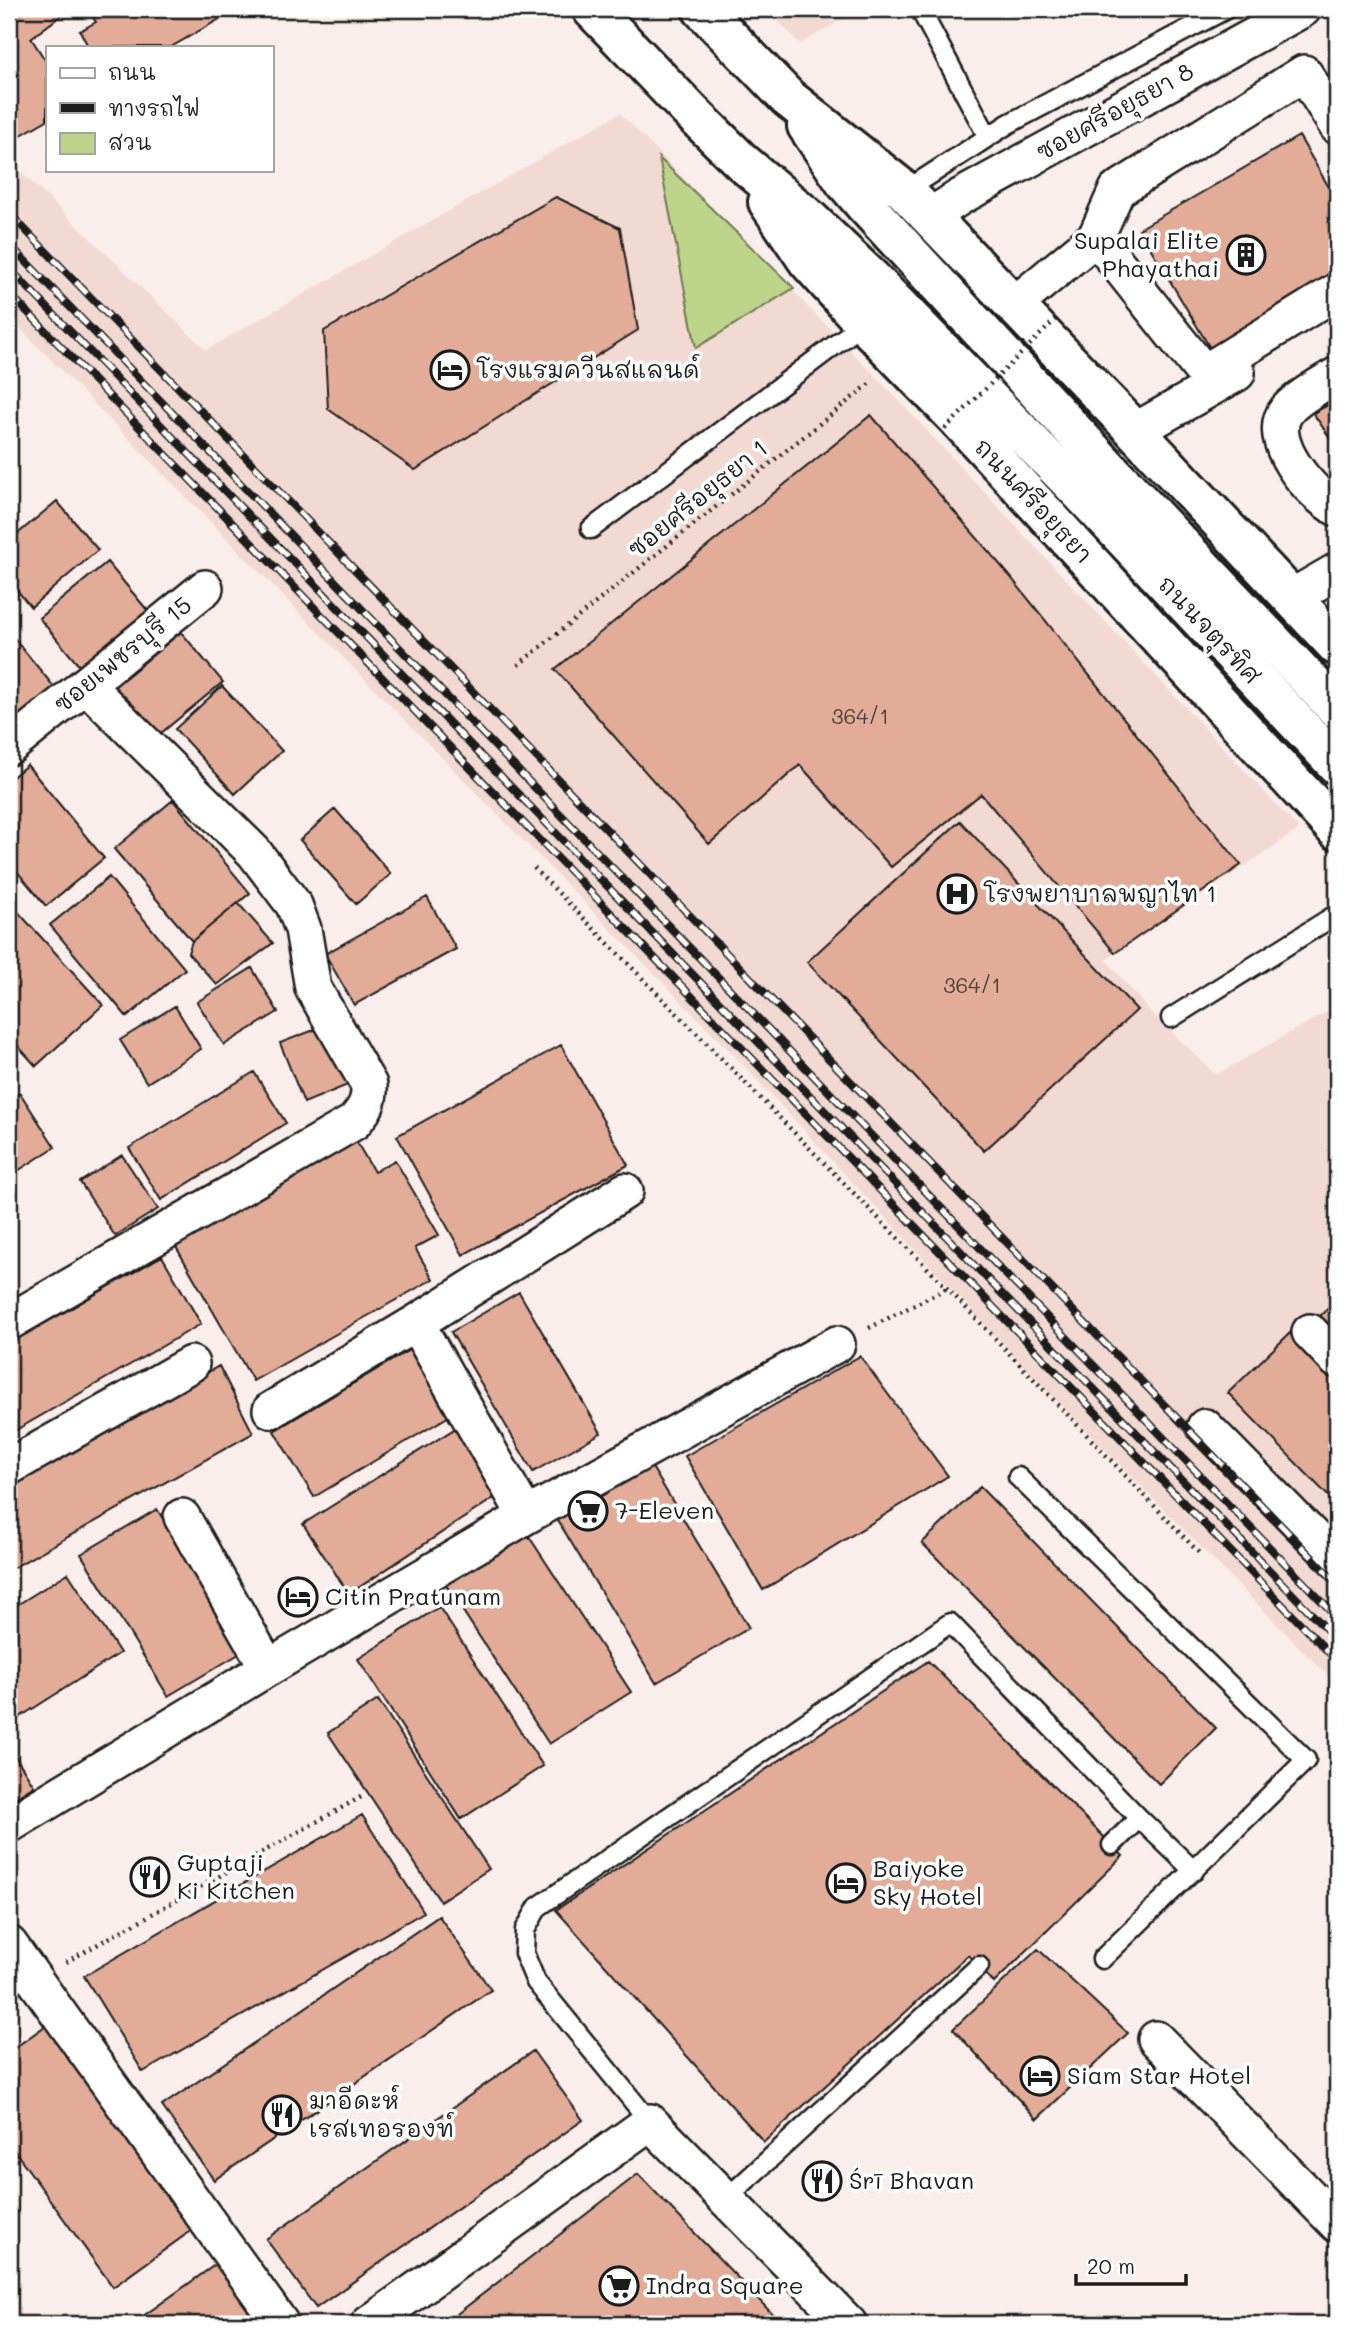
<svg xmlns="http://www.w3.org/2000/svg" width="1346" height="2333" font-family="Mali,'Playpen Sans Thai',sans-serif">
	<style>
		.built { fill: #f2dad2 }
		.green { fill: #bed48a; stroke: #6d7853; stroke-width: 2 }
		.building { fill: #e3ac99; stroke: #1c1c1c; stroke-width: 2 }
		.lines { fill: none; stroke-linecap: round; stroke-linejoin: round }
		.service-casing { stroke: #1c1c1c; stroke-width: 23 }
		.minor-casing { stroke: #1c1c1c; stroke-width: 40 }
		.secondary-casing { stroke: #1c1c1c; stroke-width: 44 }
		.path { stroke: #1c1c1c; stroke-width: 4.5; stroke-dasharray: 2 5; stroke-linecap: butt }
		.service { stroke: #fff; stroke-width: 18 }
		.minor { stroke: #fff; stroke-width: 35 }
		.secondary { stroke: #fff; stroke-width: 38 }
		.rail-casing { stroke: #1c1c1c; stroke-width: 8 }
		.rail { stroke: #fff; stroke-width: 5; stroke-dasharray: 16; stroke-linecap: butt }
		.path-bridge { stroke: #1c1c1c; stroke-width: 4.5; stroke-dasharray: 2 5; stroke-linecap: butt }
		.labels { text-anchor: middle; stroke-width: 7; stroke-linejoin: round; paint-order: stroke }
		.number-label { font-size: 21px; fill: #4e403b }
		.street-label { font-size: 24px; fill: #1c1c1c; stroke: #fff }
		.poi-label { font-size: 24px; fill: #1c1c1c; stroke: #fff; text-anchor: start }
	</style>
	<rect width="100%" height="100%" fill="#f9eeeb"/>
	<filter id="ink" filterUnits="userSpaceOnUse"><feTurbulence type="fractalNoise" baseFrequency=".0143" numOctaves="2"/><feDisplacementMap in="SourceGraphic" scale="14" xChannelSelector="R" yChannelSelector="G"/><feConvolveMatrix kernelMatrix="1 2 1 2 8 2 1 2 1" color-interpolation-filters="sRGB"/></filter>
	<g filter="url(#ink)">
		<!-- built -->
		<path class="built" d="M767 9H860L800 44Z
			M620 113 885 386 1299 829 1106 960 1148 1009 1216 1075 1337 1006V1685L1045 1389 731 1052 9 317V160L206 350Z"/>
		<!-- green -->
		<path class="green" d="M659 158 794 288 696 348Z"/>
		<!-- building -->
		<path class="building" d="M9 9H70L31 38 47 63V120L9 142Z
			M88 9H237L171 47H86L88 46 80 31 96 22Z
			M1299 136 1337 201V281L1213 353 1139 229Z
			M556 197 620 228 638 330 415 470 328 409 324 331Z
			M1337 400V448L1313 413Z
			M871 415 1009 575 1241 865 1115 953 981 794 891 867 800 765 709 844 555 669Z
			M57 501 98 550 31 607 9 581V541Z
			M107 562 148 611 81 668 39 618Z
			M9 632 55 688 9 726Z
			M181 632 223 682 155 738 113 688Z
			M222 686 282 751 235 794 175 729Z
			M27 765 104 858 46 906 9 862V780Z
			M173 800 250 893 192 941 114 849Z
			M335 809 391 874 356 904 300 840Z
			M960 821 1137 1010 984 1151 807 962Z
			M109 877 185 969 127 1017 50 925Z
			M427 897 456 949 354 1005 325 954Z
			M9 902 103 1005 36 1066 9 1036Z
			M238 903 273 943 217 985 188 953 192 941Z
			M252 968 278 1012 224 1045 197 1002Z
			M175 1006 201 1049 147 1083 120 1040Z
			M327 1025 350 1084 304 1103 280 1043Z
			M561 1045 628 1165 463 1255 397 1136Z
			M254 1072 286 1123 161 1200 129 1148Z
			M20 1093 55 1147 13 1174 9 1168V1100Z
			M356 1141 374 1172 395 1160 439 1235 415 1248 433 1279 253 1381 175 1245Z
			M122 1155 158 1209 115 1236 80 1182Z
			M162 1256 201 1324 9 1434V1344Z
			M519 1292 601 1433 533 1472 451 1332Z
			M1337 1300V1334L1320 1316Z
			M1290 1333 1337 1381V1505L1228 1393Z
			M411 1349 451 1415 314 1497 274 1431Z
			M860 1356 948 1476 763 1590 685 1456Z
			M219 1366 253 1433 9 1570V1488Z
			M456 1428 497 1496 349 1594 303 1524Z
			M647 1459 749 1628 656 1683 554 1514Z
			M980 1487 1216 1728 1159 1784 922 1543Z
			M157 1509 244 1651 168 1696 81 1554Z
			M526 1532 631 1692 549 1744 446 1585Z
			M68 1573 120 1653 9 1724V1610Z
			M439 1607 543 1766 461 1819 358 1659Z
			M928 1661 1123 1856 994 1983 968 1955 764 2142 556 1910Z
			M378 1700 489 1869 440 1901 328 1733Z
			M9 1746 34 1786 9 1802Z
			M362 1815 424 1912 143 2072 84 1976Z
			M439 1916 491 1990 214 2180 162 2106Z
			M1038 1949 1128 2033 1037 2119 953 2029Z
			M52 2021 199 2225 113 2287 9 2143V2052Z
			M533 2051 583 2120 316 2308 266 2239Z
			M638 2174 782 2324H444Z
			M219 2262 264 2324H132Z"/>
		<g class="lines">
			<!-- service casing -->
			<g class="service-casing">
				<path id="service" d="M920 9 988 137
					M905 191 1008 124 1226 9
					M591 529 864 323
					M1171 1018 1337 914
					M1018 1477 1306 1760 1102 1959
					M1139 1818 1194 1871
					M650 2122 536 1982 524 1953 525 1930 538 1907 950 1623 1139 1818 1112 1845
					M726 2199 979 1966"/>
			</g>
			<!-- minor casing -->
			<g class="minor-casing">
				<path id="minor" d="M929 217 960 197 1303 9
					M1096 237 1204 373 1337 291
					M1014 305 1096 237 1117 190 1304 73 1337 126
					M1337 375C1325 382 1295 400 1287 410 1263 439 1311 495 1337 508
					M1135 431 1237 373
					M1292 597 1337 571
					M9 747 205 588
					M9 1322 354 1122C365 1109 370 1102 369 1085L313 988 303 929 294 905 254 852 86 685
					M416 1323 526 1516
					M1310 1332 1337 1360
					M271 1410 416 1323 625 1191
					M1205 1427 1337 1561
					M9 1467 191 1364
					M182 1517 268 1668
					M9 1825 268 1668 526 1516 837 1344
					M9 1944 281 2324
					M1156 2039 1337 2224
					M369 2324 650 2122 849 2324"/>
			</g>
			<!-- secondary casing -->
			<g class="secondary-casing">
				<path id="secondary" d="M592 9 690 111 742 162 806 216 872 279 1082 494 1337 765
					M702 9 788 98 905 191 1135 431 1337 646
					M807 126 845 182 863 203 1110 470 1337 709
					M768 202 808 261 864 323 958 419 1337 830"/>
			</g>
			<!-- path -->
			<path class="path" d="M518 665 872 382
				M534 868 947 1288 1202 1556
				M869 1328 947 1288
				M66 1962 361 1797"/>
			<!-- service -->
			<use href="#service" class="service"/>
			<!-- minor -->
			<use href="#minor" class="minor"/>
			<!-- secondary -->
			<use href="#secondary" class="secondary"/>
			<!-- rail casing -->
			<g class="rail-casing">
				<path id="rail" d="M9 213 1337 1583
					M9 244 1337 1617
					M9 268 1337 1640
					M9 293 1337 1661"/>
			</g>
			<!-- rail -->
			<use href="#rail" class="rail"/>
			<!-- path-bridge -->
			<path class="path-bridge" d="M945 429 1058 317"/>
		</g>
	</g>
	<!-- icons -->
	<defs>
		<g id="building-ring" transform="scale(2.0125)"><circle r="9.5" fill="#fff" stroke="#1c1c1c" stroke-width="1.5"/><path d="M-4-6H4V6H1V3H-1V6H-4ZM-2.5-4.3h1.7v1.8h-1.7ZM.8-4.3h1.7v1.8H.8ZM-2.5-1h1.7V.8h-1.7ZM.8-1h1.7V.8H.8Z" fill="#1c1c1c"/></g>
		<g id="hotel-ring" transform="scale(2.0125)"><circle r="9.5" fill="#fff" stroke="#1c1c1c" stroke-width="1.5"/><path d="M-6-4.5h1.5V1H6V5H4.5V3h-9V5H-6ZM-4 0a1.8 1.8 0 1 1 3.6 0ZM.5 0V-2.5h3Q6-2.5 6 0Z" fill="#1c1c1c"/></g>
		<g id="hospital-ring" transform="scale(2.0125)"><circle r="9.5" fill="#fff" stroke="#1c1c1c" stroke-width="1.5"/><path d="M-5-5h3v3.5h4V-5h3V5h-3V1.5h-4V5h-3Z" fill="#1c1c1c"/></g>
		<g id="supermarket-ring" transform="scale(2.0125)"><circle r="9.5" fill="#fff" stroke="#1c1c1c" stroke-width="1.5"/><path d="M-6-5.5h2.5l.6 2H6L4.5 2H-2.5L-4.4-4H-6ZM-1.5 3.2a1.3 1.3 0 1 0 .1 0ZM3 3.2a1.3 1.3 0 1 0 .1 0Z" fill="#1c1c1c"/></g>
		<g id="restaurant-ring" transform="scale(2.0125)"><circle r="9.5" fill="#fff" stroke="#1c1c1c" stroke-width="1.5"/><path d="M-5-6h1v4h1v-4h1v4h1v-4h1v5L-1.5 .5V6h-2V.5L-5-1ZM5-6V6H3V1.5H1.5Q1.5-4 5-6Z" fill="#1c1c1c"/></g>
	</defs>
	<g fill-rule="evenodd">
		<use href="#building-ring" x="1246" y="255"/>
		<use href="#hotel-ring" x="450" y="370"/>
		<use href="#hospital-ring" x="957" y="894"/>
		<use href="#supermarket-ring" x="588" y="1511"/>
		<use href="#hotel-ring" x="298" y="1597"/>
		<use href="#restaurant-ring" x="150" y="1877"/>
		<use href="#hotel-ring" x="846" y="1883"/>
		<use href="#hotel-ring" x="1040" y="2076"/>
		<use href="#restaurant-ring" x="282" y="2115"/>
		<use href="#restaurant-ring" x="822" y="2181"/>
		<use href="#supermarket-ring" x="619" y="2286"/>
	</g>
	<g class="labels">
		<!-- number labels -->
		<g class="number-label">
			<text x="860" y="724">364/1</text>
			<text x="972" y="993">364/1</text>
		</g>
		<!-- street labels -->
		<g class="street-label">
			<text transform="translate(1115 112) rotate(-29)" y="8">ซอยศรีอยุธยา 8</text>
			<text transform="translate(698 499) rotate(-39)" y="8">ซอยศรีอยุธยา 1</text>
			<text transform="translate(1033 501) rotate(47)" y="8">ถนนศรีอยุธยา</text>
			<text transform="translate(1209 630) rotate(47)" y="8">ถนนจตุรทิศ</text>
			<text transform="translate(123 655) rotate(-39)" y="8">ซอยเพชรบุรี 15</text>
		</g>
		<!-- poi labels -->
		<g class="poi-label">
			<text x="1219" y="249" text-anchor="end">Supalai Elite<tspan x="1219" dy="28">Phayathai</tspan></text>
			<text x="477" y="378">โรงแรมควีนสแลนด์</text>
			<text x="984" y="902">โรงพยาบาลพญาไท 1</text>
			<text x="615" y="1519">7-Eleven</text>
			<text x="325" y="1605">Citin Pratunam</text>
			<text x="177" y="1871">Guptaji<tspan x="177" dy="28">Ki Kitchen</tspan></text>
			<text x="873" y="1877">Baiyoke<tspan x="873" dy="28">Sky Hotel</tspan></text>
			<text x="1067" y="2084">Siam Star Hotel</text>
			<text x="309" y="2109">มาอีดะห์<tspan x="309" dy="28">เรสเทอรองท์</tspan></text>
			<text x="849" y="2189">Śrī Bhavan</text>
			<text x="646" y="2294">Indra Square</text>
		</g>
	</g>
	<!-- margin -->
	<rect width="1346" height="2333" fill="none" stroke="#fff" stroke-width="35"/>
	<rect x="18" y="18" width="1311" height="2298" fill="none" stroke="#1c1c1c" stroke-width="2.5" filter="url(#ink)"/>
	<!-- legend -->
	<rect x="46" y="46" width="228" height="126" fill="#ffffff" stroke="#a4a4a4" stroke-width="2"/>
	<rect x="60" y="68" width="35" height="10" fill="#ffffff" stroke="#a4a4a4" stroke-width="2"/>
	<text x="108" y="80" font-size="21" fill="#1c1c1c">ถนน</text>
	<rect x="60" y="103" width="35" height="10" fill="#1c1c1c" stroke="#a4a4a4" stroke-width="2"/>
	<text x="108" y="116" font-size="21" fill="#1c1c1c">ทางรถไฟ</text>
	<rect x="60" y="133" width="35" height="21" fill="#bed48a" stroke="#a4a4a4" stroke-width="2"/>
	<text x="108" y="150" font-size="21" fill="#1c1c1c">สวน</text>
	<!-- scale -->
	<path d="M1076 2274v10h110v-10" fill="none" stroke="#1c1c1c" stroke-width="3.5"/>
	<text x="1087" y="2274" font-size="21" fill="#1c1c1c" stroke="#ffffff" stroke-width="5" paint-order="stroke">20 m</text>
</svg>
